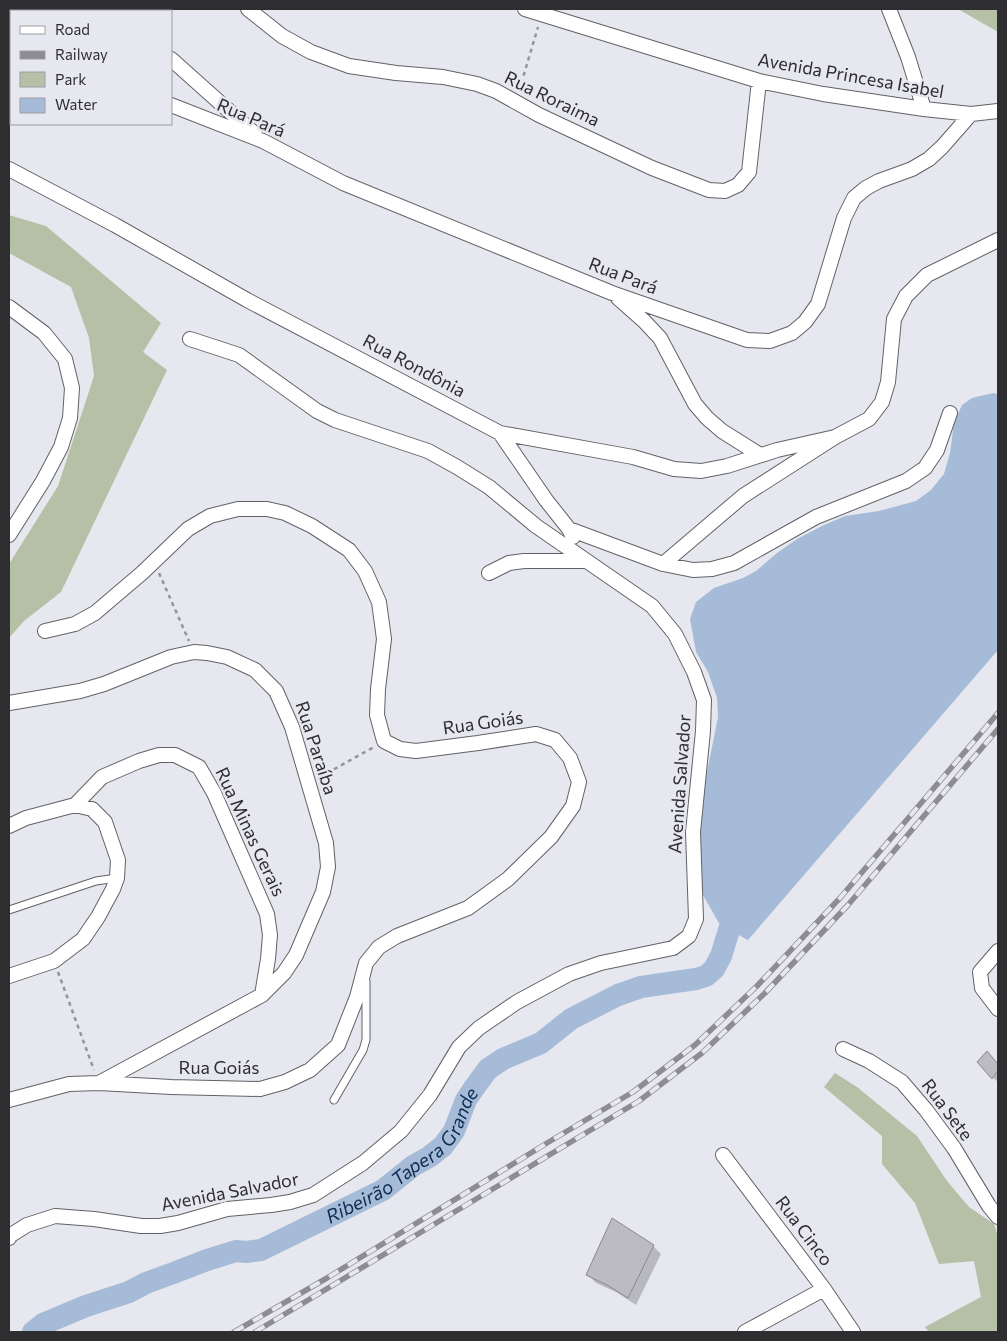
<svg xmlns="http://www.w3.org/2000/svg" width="1007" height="1341" font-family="Commissioner,sans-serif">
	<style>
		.green { fill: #b5c0a6 }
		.water { fill: #a5bbd7 }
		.shadow { fill: #0003 }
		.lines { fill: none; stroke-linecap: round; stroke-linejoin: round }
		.river { stroke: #a5bbd7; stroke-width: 22 }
		.building { fill: #bbbbc1; stroke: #88888e }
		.service-casing { stroke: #616268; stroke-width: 9 }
		.minor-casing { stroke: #616268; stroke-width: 16 }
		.path { stroke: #94959a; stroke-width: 2.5; stroke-dasharray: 4 4; stroke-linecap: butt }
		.service { stroke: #fff; stroke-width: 7 }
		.minor { stroke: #fff; stroke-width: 14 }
		.rail-casing { stroke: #8c8c91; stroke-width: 5.5 }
		.rail { stroke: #e7e8ef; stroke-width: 4; stroke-dasharray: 11; stroke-linecap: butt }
		.labels { text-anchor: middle; stroke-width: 5; stroke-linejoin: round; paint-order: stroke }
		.street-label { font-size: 18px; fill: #2e2e31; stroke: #e7e8ef }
		.water-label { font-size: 19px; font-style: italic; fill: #0e2c52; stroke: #e7e8ef }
	</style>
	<rect width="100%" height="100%" fill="#e7e8ef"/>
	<!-- green -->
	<path class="green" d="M958 9H998V32Z
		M9 215 46 226 161 323 143 352 167 370 61 592 24 621 9 638V564L58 486 94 376 89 338 71 287 9 253Z
		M835 1073 857 1087 917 1136 947 1181 969 1207 994 1224 998 1237V1332H929L925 1327 981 1297 974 1261 939 1264 915 1203 882 1164V1136L824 1087Z"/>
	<!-- water -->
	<path class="water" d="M993 393 998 394V650L748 940 720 925 703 895 697 870 698 817 718 717 717 698 708 672 696 652 690 619 696 602 714 588 743 578 756 571 777 553 797 539 824 525 845 516 879 511 916 501 931 490 944 474 950 453 954 423 962 405 972 398Z"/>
	<!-- shadow -->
	<path class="shadow" d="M991 1056 998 1065V1078L996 1081 979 1062Z
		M653 1246 661 1254 636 1305 616 1292 596 1283 588 1275Z"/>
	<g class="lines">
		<!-- river -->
		<path class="river" id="s1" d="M33 1332 43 1324 86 1306 129 1292 146 1283 176 1272 207 1260 236 1251 246 1252 261 1250 383 1190 413 1166 429 1157 443 1146 454 1131 466 1100 474 1088 488 1069 503 1059 541 1043 571 1019 618 995 641 987 696 979 706 976 714 969 721 956 729 930"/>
	</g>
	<!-- building -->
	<path class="building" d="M987 1051 998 1064V1072L996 1073 992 1079 977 1062Z
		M612 1218 654 1245 628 1298 607 1285 586 1275Z"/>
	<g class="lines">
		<!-- service casing -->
		<g class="service-casing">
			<path id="service" d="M9 910 96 881 117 878
				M334 1100 363 1050 366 1040V981"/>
		</g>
		<!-- minor casing -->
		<g class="minor-casing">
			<path id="minor" d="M115 9 117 11
				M248 9 282 36 311 52 349 66 396 73 443 77 477 84 496 91 539 115 652 168 709 190 725 191 738 185 749 172 759 81
				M525 9 759 81 823 94 924 109 971 114 998 111
				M889 9 908 57 924 109
				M171 59 255 134
				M9 60H11
				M171 105 263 141 343 183 612 293 747 340 770 341 792 333 805 322 818 304 844 218 854 198 866 188 879 181 912 169 929 159 942 147 971 114
				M9 169 115 225 247 300 500 433 633 457 674 469 701 471 727 466 777 450 835 437
				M618 298 644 321 660 338 695 404 707 418 722 431 760 455
				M9 307 44 333 65 359 72 388 70 418 61 447 43 481 9 535
				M500 433 546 500 569 529 573 537
				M569 529 663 564 693 570 712 569 734 563 816 517 906 481 925 468 937 450 950 413
				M663 564 743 496 835 437 869 419 882 402 888 382 894 319 906 296 927 275 998 240
				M489 573 509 563 524 561H585
				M9 703 80 691 104 684 171 657 194 652 207 653 227 657 255 670 276 691 292 727 326 843 328 867 323 892 296 955 284 973 262 995 99 1083
				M75 805 102 777 139 761 159 755H175L199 767 214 793 267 914 270 935 268 959 262 995
				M9 826 26 818 75 805 92 809 105 822 118 860 117 878 113 889 98 917 83 939 54 961 9 976
				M998 951 980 972 982 988 998 1009
				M843 1049 869 1061 902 1082 926 1110 954 1148 989 1206 998 1217
				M9 1100 69 1084 99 1083 171 1087 260 1089 285 1082 310 1070 338 1045 357 997 366 963 379 947 397 936 468 908 508 879 551 837 573 806 579 782 570 758 555 740 536 734 478 743 416 751 400 749 384 741 377 715 378 689 384 639 379 602 365 571 349 550 312 526 285 513 267 509H238L210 516 188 529 142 573 95 613 75 624 45 631
				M723 1155 824 1289 853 1332
				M9 1238 11 1235 27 1225 55 1216 94 1219 141 1226H160L178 1223 227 1209 271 1205 290 1202 313 1195 363 1163 401 1131 430 1095 459 1047 479 1028 517 1002 569 974 601 963 673 948 689 936 696 919 693 832 703 731 704 700 694 672 675 634 652 606 536 526 489 487 457 467 428 451 335 420 317 411 239 355 190 339
				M745 1332 824 1289"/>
		</g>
		<!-- path -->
		<path class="path" d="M519 91 538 27
			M159 573 189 641
			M320 777 374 747
			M58 972 94 1070"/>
		<!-- service -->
		<use href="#service" class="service"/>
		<!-- minor -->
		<use href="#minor" class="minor"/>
		<!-- rail casing -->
		<g class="rail-casing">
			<path id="rail" d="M234 1332 327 1278 552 1140 633 1092 695 1045 757 986 840 898 998 713
				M255 1332 639 1101 702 1053 765 993 848 905 998 729"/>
		</g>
		<!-- rail -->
		<use href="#rail" class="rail"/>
	</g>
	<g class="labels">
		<!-- street labels -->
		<g class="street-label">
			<text transform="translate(851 76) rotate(10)" y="6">Avenida Princesa Isabel</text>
			<text transform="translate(552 99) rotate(26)" y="6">Rua Roraima</text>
			<text transform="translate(251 118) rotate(23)" y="6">Rua Pará</text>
			<text transform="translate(623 276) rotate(21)" y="6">Rua Pará</text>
			<text transform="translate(414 366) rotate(28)" y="6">Rua Rondônia</text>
			<text transform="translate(483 723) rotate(-8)" y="6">Rua Goiás</text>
			<text transform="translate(316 748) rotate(72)" y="6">Rua Paraíba</text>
			<text transform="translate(680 784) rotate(-86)" y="6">Avenida Salvador</text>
			<text transform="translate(250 832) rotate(65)" y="6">Rua Minas Gerais</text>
			<text x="219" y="1074">Rua Goiás</text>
			<text transform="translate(947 1110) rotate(53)" y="6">Rua Sete</text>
			<text transform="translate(230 1192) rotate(-11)" y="6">Avenida Salvador</text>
			<text transform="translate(804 1231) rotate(53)" y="6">Rua Cinco</text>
		</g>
		<!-- water labels -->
		<g class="water-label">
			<text dy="7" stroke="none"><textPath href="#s1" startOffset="419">Ribeirão Tapera Grande</textPath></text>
		</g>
	</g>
	<!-- border -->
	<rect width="1007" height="1341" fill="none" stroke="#2e2e31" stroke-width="20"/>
	<!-- legend -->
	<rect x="10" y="10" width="162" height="115" fill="#e7e8ef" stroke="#9d9ea3"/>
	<rect x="20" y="26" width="25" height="8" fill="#ffffff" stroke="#9d9ea3"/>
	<text x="55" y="35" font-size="15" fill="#2e2e31">Road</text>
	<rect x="20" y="51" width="25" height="8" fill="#8c8c91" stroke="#9d9ea3"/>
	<text x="55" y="60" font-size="15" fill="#2e2e31">Railway</text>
	<rect x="20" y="72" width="25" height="15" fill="#b5c0a6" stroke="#9d9ea3"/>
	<text x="55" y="85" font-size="15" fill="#2e2e31">Park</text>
	<rect x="20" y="98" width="25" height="15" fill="#a5bbd7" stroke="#9d9ea3"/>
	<text x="55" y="110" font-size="15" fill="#2e2e31">Water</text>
</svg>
